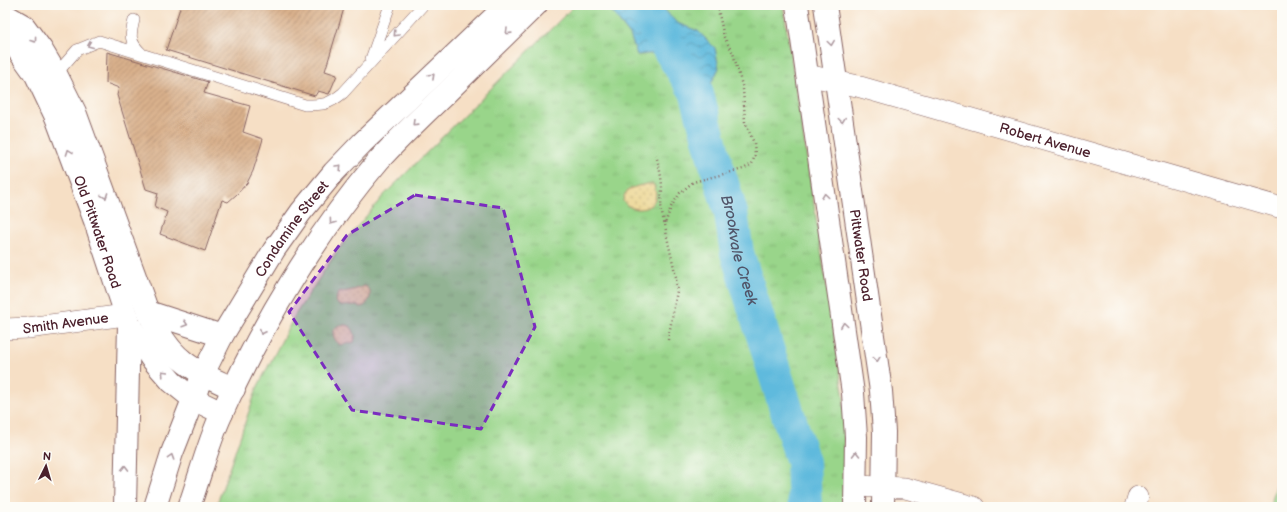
<svg xmlns="http://www.w3.org/2000/svg" width="1287" height="512" font-family="'Balsamiq Sans',sans-serif">
	<style>
		.grass { fill: url(#grass-tufts); stroke: #727a5a }
		.sand { fill: url(#sand-dots); stroke: #9c7c64 }
		.park { fill: #99d58a; stroke: #727a5a }
		.water { fill: url(#water-waves); stroke: #546c84 }
		.lines { fill: none; stroke-linecap: round; stroke-linejoin: round }
		.river { stroke: #5fbadd; stroke-width: 34 }
		.building { fill: url(#building-hatch) }
		.service-casing { stroke: #866261; stroke-width: 12 }
		.minor-casing { stroke: #866261; stroke-width: 22 }
		.tertiary-casing { stroke: #866261; stroke-width: 24 }
		.primary-casing { stroke: #866261; stroke-width: 24 }
		.trunk-casing { stroke: #866261; stroke-width: 24 }
		.path { stroke: #866261; stroke-width: 2.5; stroke-dasharray: 1 3; stroke-linecap: butt }
		.service { stroke: #fff; stroke-width: 11 }
		.minor { stroke: #fff; stroke-width: 21 }
		.tertiary { stroke: #fff; stroke-width: 22 }
		.primary { stroke: #fff; stroke-width: 22 }
		.trunk { stroke: #fff; stroke-width: 22 }
		.oneway { stroke: #ae9aa0 }
		.marked { fill: #7b2cbf; fill-opacity: 0.2; stroke: #7b2cbf; stroke-width: 3; stroke-dasharray: 8 5; stroke-linejoin: round }
		.labels { text-anchor: middle; stroke-width: 3; stroke-linejoin: round; paint-order: stroke }
		.street-label { font-size: 14px; fill: #4a1f2b; stroke: #fdfcf7 }
		.water-label { font-size: 15px; font-style: italic; fill: #515569; stroke: #fdfcf7 }
	</style>
	<defs>
		<pattern id="grass-tufts" width="24" height="20" patternUnits="userSpaceOnUse"><rect width="24" height="20" fill="#99d58a"/><path d="M3 7l-1-3M5 7V3M7 7l1-3M15 17l-1-3M17 17v-4M19 17l1-3" fill="none" stroke="#85b677"/></pattern>
		<pattern id="sand-dots" width="8" height="8" patternUnits="userSpaceOnUse"><rect width="8" height="8" fill="#eeda9e"/><path d="M2 2h.1M6 6h.1" fill="none" stroke="#cebb88" stroke-width="1.8" stroke-linecap="round"/></pattern>
		<pattern id="water-waves" width="16" height="10" patternUnits="userSpaceOnUse"><rect width="16" height="10" fill="#5fbadd"/><path d="M0 5q4-4 8 0t8 0" fill="none" stroke="#5097b3"/></pattern>
		<pattern id="building-hatch" width="6" height="6" patternUnits="userSpaceOnUse"><rect width="6" height="6" fill="#d9b18c"/><path d="M-1 1l2-2M0 6l6-6M5 7l2-2" fill="none" stroke="#b28f73"/></pattern>
	</defs>
	<rect width="100%" height="100%" fill="#fdfcf7"/>
	<filter id="ink" filterUnits="userSpaceOnUse"><feTurbulence type="fractalNoise" baseFrequency=".025" numOctaves="2"/><feDisplacementMap in="SourceGraphic" scale="8" xChannelSelector="R" yChannelSelector="G"/><feConvolveMatrix kernelMatrix="1 2 1 2 8 2 1 2 1" color-interpolation-filters="sRGB"/></filter>
	<filter id="wash" filterUnits="userSpaceOnUse"><feTurbulence type="fractalNoise" baseFrequency=".012" numOctaves="4" result="noise"/><feDisplacementMap in="SourceGraphic" scale="16" xChannelSelector="R" yChannelSelector="G"/><feGaussianBlur stdDeviation="0.9" result="paint"/><feColorMatrix in="noise" values="0 0 0 0 0 0 0 0 0 0 0 0 0 0 0 0 0 1.4 0 .05"/><feComposite in="paint" operator="in"/></filter>
	<g filter="url(#wash)">
		<rect width="100%" height="100%" fill="#f6dfc5"/>
		<!-- grass -->
		<path class="grass" d="M575 5H783L844 398V507H216L257 388 295 315 338 250 383 196Z"/>
		<!-- sand -->
		<path class="sand" d="M646 184H653C665 206 636 218 623 201 624 188 635 187 646 184Z
			M365 286C374 291 370 303 362 307 360 307 358 306 356 305 349 304 331 312 338 293L353 290Z
			M345 325 350 326C354 331 356 335 354 342L341 345C335 341 333 337 333 330L338 326Z"/>
		<!-- park -->
		<path class="park" d="M1282 466V507H1270L1281 468Z"/>
		<!-- water -->
		<path class="water" d="M609 5H660L677 23 698 31 715 48 719 68 707 92 692 102 665 56 658 53 637 55 630 35 612 12Z"/>
		<g class="lines">
			<!-- river -->
			<path class="river" id="s1" d="M641 5 696 91 714 157 731 213 737 253 803 462 805 507"/>
		</g>
		<g id="blocks">
			<!-- building -->
			<path class="building" d="M181 5H345L325 71 337 75 329 94 318 91 315 96 166 50Z
				M107 52 208 82 204 93 250 106 243 132 263 139 253 171 247 183 237 194 228 202 222 200 205 251 160 234 167 212 155 207 158 193 146 189 117 95 119 88 106 83Z"/>
		</g>
	</g>
	<g filter="url(#ink)">
		<use href="#blocks" fill-opacity="0" stroke="#866261" stroke-width="1"/>
		<g class="lines">
			<!-- service casing -->
			<g class="service-casing">
				<path id="service" d="M134 20C130 36 129 41 141 53
					M371 59 390 5
					M56 74 77 50 99 41 305 105C323 105 328 105 343 93L423 5"/>
			</g>
			<!-- minor casing -->
			<g class="minor-casing">
				<g id="minor">
					<path id="s2" d="M807 75 857 86 1282 208"/>
					<path id="s3" d="M5 329 28 328 125 315"/>
					<path d="M856 486 905 488 974 507"/>
					<path d="M1135 507 1138 497"/>
				</g>
			</g>
			<!-- tertiary casing -->
			<g class="tertiary-casing">
				<g id="tertiary">
					<path d="M5 15 24 26 41 49 56 74 75 112 148 312C156 328 168 349 182 360 197 373 216 380 234 389"/>
					<path id="s4" d="M5 25 10 39 36 75 56 117 95 221 129 324 151 358 172 382 193 399 222 413"/>
				</g>
			</g>
			<!-- primary casing -->
			<g class="primary-casing">
				<g id="primary">
					<path d="M797 5 853 393 856 437 855 507"/>
					<path id="s5" d="M825 5 881 391 884 432 883 507"/>
				</g>
			</g>
			<!-- trunk casing -->
			<g class="trunk-casing">
				<g id="trunk">
					<path d="M148 312 222 336"/>
					<path d="M125 507 129 324"/>
					<path id="s6" d="M155 507 172 453 203 374 222 336 274 250 301 212 334 172 362 143 507 5"/>
					<path d="M189 507C200 476 208 443 222 413 261 325 316 234 379 160 399 138 421 117 443 96 474 66 505 35 536 5"/>
				</g>
			</g>
			<!-- path -->
			<path class="path" d="M656 155C659 166 662 178 662 189 661 203 660 210 665 224
				M668 340 677 291 676 277 667 237 665 224 671 207 680 193 693 182 743 169 752 164 755 155 754 143 745 122 743 89 733 53 724 37 717 5
				M1280 507 1282 501"/>
			<!-- service -->
			<use href="#service" class="service"/>
			<!-- minor -->
			<use href="#minor" class="minor"/>
			<!-- tertiary -->
			<use href="#tertiary" class="tertiary"/>
			<!-- primary -->
			<use href="#primary" class="primary"/>
			<!-- trunk -->
			<use href="#trunk" class="trunk"/>
		</g>
		<!-- one-way arrows -->
		<defs><path id="oneway-chevron" d="M-2-3.5L2.5 0L-2 3.5" fill="none" stroke-width="1.6" stroke-linecap="round" stroke-linejoin="round"/></defs>
		<g class="oneway">
			<use href="#oneway-chevron" transform="translate(508 32) rotate(136)"/>
			<use href="#oneway-chevron" transform="translate(396 34) rotate(133)"/>
			<use href="#oneway-chevron" transform="translate(34 40) rotate(53)"/>
			<use href="#oneway-chevron" transform="translate(831 43) rotate(82)"/>
			<use href="#oneway-chevron" transform="translate(90 45) rotate(157)"/>
			<use href="#oneway-chevron" transform="translate(432 76) rotate(-43)"/>
			<use href="#oneway-chevron" transform="translate(842 120) rotate(82)"/>
			<use href="#oneway-chevron" transform="translate(415 123) rotate(136)"/>
			<use href="#oneway-chevron" transform="translate(69 152) rotate(-110)"/>
			<use href="#oneway-chevron" transform="translate(339 167) rotate(-47)"/>
			<use href="#oneway-chevron" transform="translate(105 196) rotate(70)"/>
			<use href="#oneway-chevron" transform="translate(825 196) rotate(-98)"/>
			<use href="#oneway-chevron" transform="translate(332 222) rotate(126)"/>
			<use href="#oneway-chevron" transform="translate(185 324) rotate(17)"/>
			<use href="#oneway-chevron" transform="translate(844 325) rotate(-98)"/>
			<use href="#oneway-chevron" transform="translate(262 332) rotate(117)"/>
			<use href="#oneway-chevron" transform="translate(877 359) rotate(82)"/>
			<use href="#oneway-chevron" transform="translate(164 373) rotate(-133)"/>
			<use href="#oneway-chevron" transform="translate(856 454) rotate(-91)"/>
			<use href="#oneway-chevron" transform="translate(171 457) rotate(-72)"/>
			<use href="#oneway-chevron" transform="translate(125 468) rotate(-89)"/>
		</g>
	</g>
	<!-- marked area -->
	<path class="marked" d="M415 195 503 208 535 327 481 429 352 410 289 312 347 235Z"/>
	<g class="labels">
		<!-- street labels -->
		<g class="street-label">
			<text dy="5" stroke="none"><textPath href="#s2" startOffset="247">Robert Avenue</textPath></text>
			<text dy="5" stroke="none"><textPath href="#s6" startOffset="312">Condamine Street</textPath></text>
			<text dy="5" stroke="none"><textPath href="#s4" startOffset="228">Old Pittwater Road</textPath></text>
			<text dy="5" stroke="none"><textPath href="#s5" startOffset="253">Pittwater Road</textPath></text>
			<text dy="5" stroke="none"><textPath href="#s3" startOffset="61">Smith Avenue</textPath></text>
		</g>
		<!-- water labels -->
		<g class="water-label">
			<text dy="5" stroke="none"><textPath href="#s1" startOffset="267">Brookvale Creek</textPath></text>
		</g>
	</g>
	<!-- margin -->
	<rect width="1287" height="512" fill="none" stroke="#fdfcf7" stroke-width="20"/>
	<!-- north arrow -->
	<g transform="translate(46 466) rotate(5)" stroke="#fdfcf7" stroke-width="3" paint-order="stroke">
	<path d="M0-3L7 15L0 10L-7 15Z" fill="#4a1f2b"/>
	<text y="-6" font-size="11" font-weight="bold" text-anchor="middle" fill="#4a1f2b">N</text>
	</g>
</svg>
